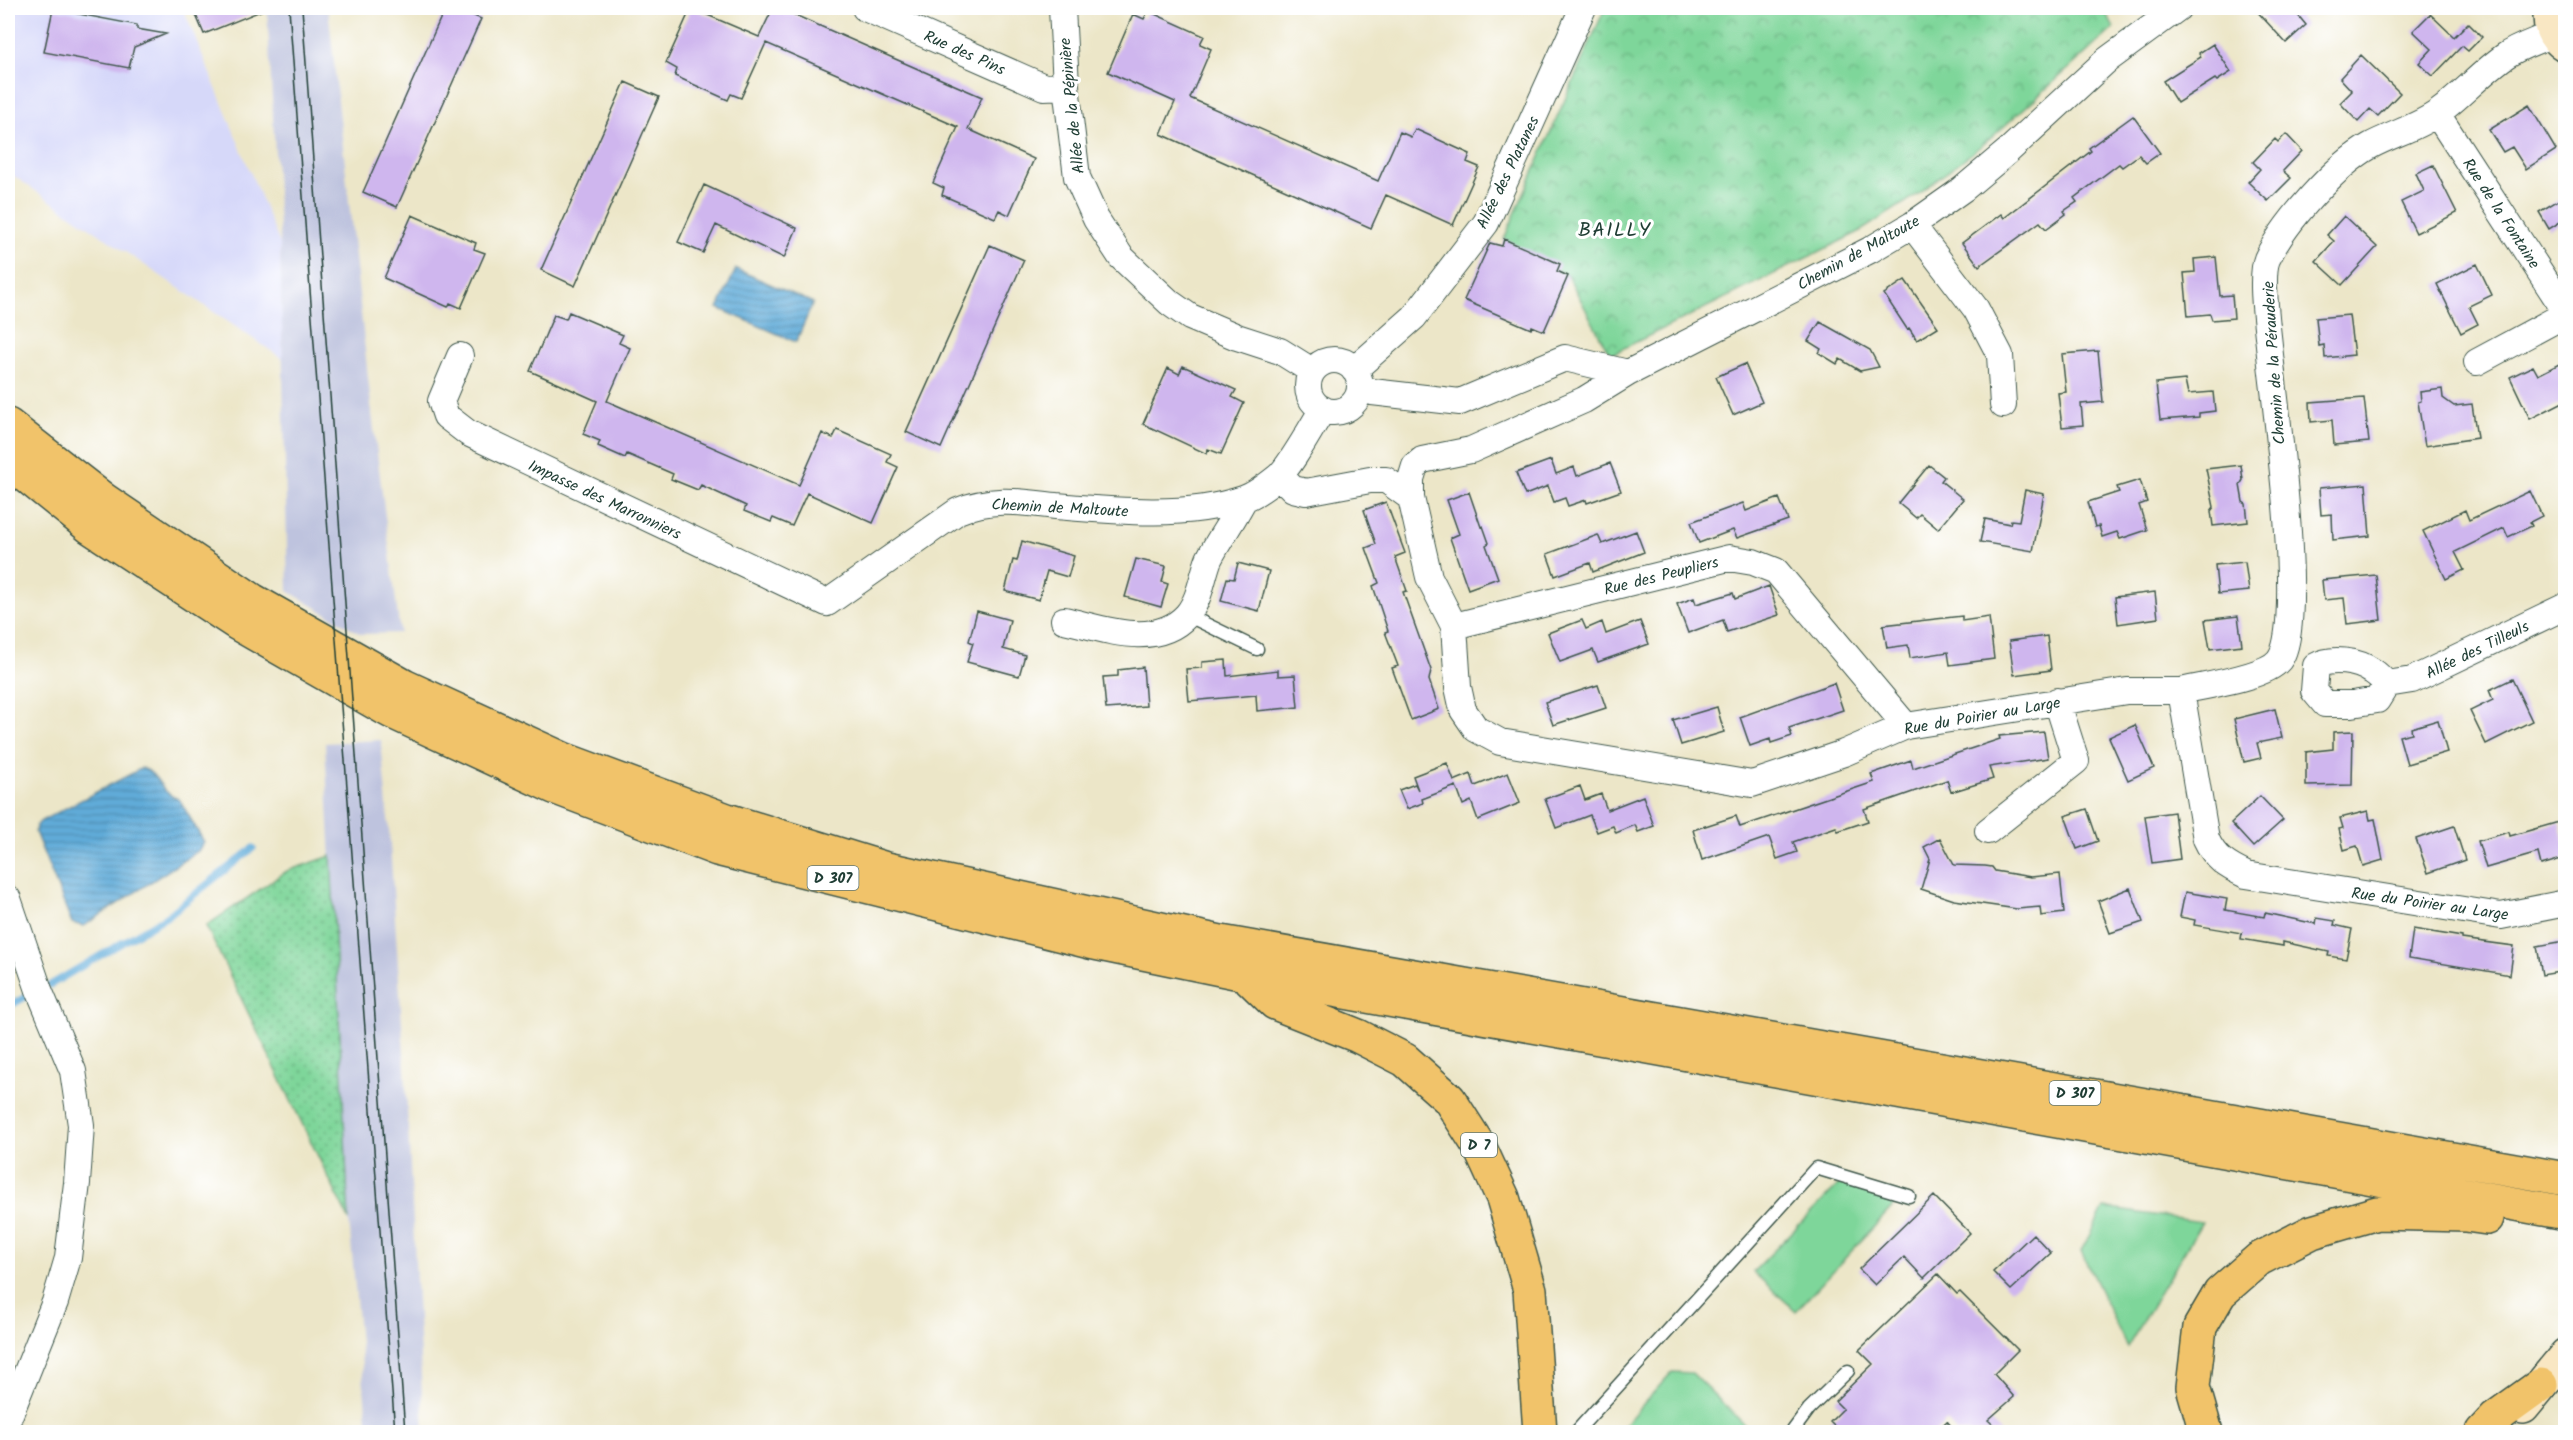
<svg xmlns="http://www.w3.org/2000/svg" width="2573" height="1440" font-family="Kalam,sans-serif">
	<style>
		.built { fill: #d6d8f9 }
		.industrial { fill: #bec3de }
		.grass { fill: url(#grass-dots); stroke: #4e8a67; stroke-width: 1.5 }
		.park { fill: url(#park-crowns); stroke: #4e8a67; stroke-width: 1.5 }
		.pitch { fill: #7ed69a; stroke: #4e8a67; stroke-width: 1.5 }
		.water { fill: url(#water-rules); stroke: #407486; stroke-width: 1.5 }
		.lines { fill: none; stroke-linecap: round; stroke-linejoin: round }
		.stream { stroke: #61acd9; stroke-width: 7 }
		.building { fill: #cfb6ee }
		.lane-casing { stroke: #3e564a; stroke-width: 15 }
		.street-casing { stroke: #3e564a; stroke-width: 28 }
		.secondary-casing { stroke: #3e564a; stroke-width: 36 }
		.primary-casing { stroke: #3e564a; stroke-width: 36 }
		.lane { stroke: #fff; stroke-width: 12 }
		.street { stroke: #fff; stroke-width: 26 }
		.secondary { stroke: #f9e7c3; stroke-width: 33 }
		.primary { stroke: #f1c36a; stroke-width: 33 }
		.tram { stroke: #1f3d34; stroke-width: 1.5 }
		.labels { text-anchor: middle; stroke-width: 6; stroke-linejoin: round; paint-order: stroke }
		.shield { fill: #fff; stroke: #627771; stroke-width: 1.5 }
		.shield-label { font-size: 15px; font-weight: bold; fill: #1f3d34 }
		.street-label { font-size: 16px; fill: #1f3d34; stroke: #fff }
		.quarter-label { font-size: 20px; letter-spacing: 1.5px; fill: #1f3d34; stroke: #fff }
	</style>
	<defs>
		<pattern id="grass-dots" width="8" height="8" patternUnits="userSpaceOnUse" patternTransform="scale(1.5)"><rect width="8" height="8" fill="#7ed69a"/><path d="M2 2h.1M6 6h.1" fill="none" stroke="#67af7e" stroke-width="1.8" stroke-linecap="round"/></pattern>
		<pattern id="park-crowns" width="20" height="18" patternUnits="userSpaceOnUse" patternTransform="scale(1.5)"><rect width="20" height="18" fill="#7ed69a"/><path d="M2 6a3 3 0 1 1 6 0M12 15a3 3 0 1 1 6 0" fill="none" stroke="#67af7e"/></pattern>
		<pattern id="water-rules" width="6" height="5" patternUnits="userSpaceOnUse" patternTransform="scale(1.5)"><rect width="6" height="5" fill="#61acd9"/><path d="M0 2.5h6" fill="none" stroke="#4f8db1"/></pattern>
	</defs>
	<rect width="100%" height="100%" fill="#fff"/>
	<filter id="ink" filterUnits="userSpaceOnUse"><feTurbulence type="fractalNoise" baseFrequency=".0167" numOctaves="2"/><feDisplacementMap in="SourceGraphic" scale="12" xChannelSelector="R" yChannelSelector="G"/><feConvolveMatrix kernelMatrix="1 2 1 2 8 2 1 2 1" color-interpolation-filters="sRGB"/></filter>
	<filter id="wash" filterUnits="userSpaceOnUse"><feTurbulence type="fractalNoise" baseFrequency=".008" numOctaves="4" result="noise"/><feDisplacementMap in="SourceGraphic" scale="24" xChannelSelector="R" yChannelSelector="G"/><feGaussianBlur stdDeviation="1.35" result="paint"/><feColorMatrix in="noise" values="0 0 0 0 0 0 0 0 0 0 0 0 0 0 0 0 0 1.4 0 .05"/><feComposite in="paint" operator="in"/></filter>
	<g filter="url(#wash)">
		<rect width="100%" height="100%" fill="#ece6c8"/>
		<!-- built -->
		<path class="built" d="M8 8H183L280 244 283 359 8 172Z"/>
		<!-- industrial -->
		<path class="industrial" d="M267 8H328L372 414 400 633 361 634 288 591 280 244Z
			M381 740 389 829 405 1069 424 1432H368L349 1220 325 743Z"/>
		<!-- grass -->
		<path class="grass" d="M331 856 349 1220 206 926 287 871Z"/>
		<!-- park -->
		<path class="park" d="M1605 8H2103L2114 28 1990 139 1917 195 1859 232 1610 355 1568 276 1504 239Z"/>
		<!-- pitch -->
		<path class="pitch" d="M1842 1181 1896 1203 1796 1311 1753 1272Z
			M2104 1208 2202 1222 2127 1347 2081 1251Z
			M1672 1372 1692 1373 1752 1432H1618Z"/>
		<!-- water -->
		<path class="water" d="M736 269 813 303 796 342 718 308Z
			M142 768C159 773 160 794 179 799L204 842 198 851 84 926 72 923 35 832 36 826 41 821Z"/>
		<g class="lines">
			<!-- stream -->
			<path class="stream" d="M50 985 166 917 253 848
				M8 1007 27 996"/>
		</g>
		<g id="blocks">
			<!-- building -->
			<path class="building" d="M193 8H268L204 34Z
				M445 8H456L481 19 397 207 363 192Z
				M691 8 759 37 773 8H779L982 97 968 129 1034 159 1009 215 999 210 995 218 942 195 944 188 933 183 958 127 766 43 741 98 731 94 728 100 675 76 677 69 666 63Z
				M2254 8H2292L2306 25 2286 43Z
				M53 9 137 25V29L166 34 134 47 129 68 44 52Z
				M1148 11 1204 36 1200 44 1211 49 1190 98 1378 181 1400 132 1411 137 1415 129 1470 154 1467 162 1479 167 1453 225 1386 195 1371 228 1161 134 1175 102 1108 72 1133 14 1144 19Z
				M2430 14 2454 37 2468 23 2482 37 2468 51 2462 46 2433 76 2419 63 2432 49 2413 31Z
				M2213 44 2231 72 2217 81 2215 79 2177 103 2163 81 2201 57 2199 53Z
				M2361 55 2400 93 2378 116 2370 109 2358 122 2340 103 2352 91 2340 78Z
				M625 82 659 97 575 286 541 270Z
				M2529 105 2556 150 2526 169 2512 147 2503 152 2489 130Z
				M2133 116 2160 153 2146 163 2139 155 2122 167 2119 164 2074 198 2077 202 2064 211 2066 214 2046 229 2040 222 1979 266 1962 243 2001 214 2004 218 2091 151 2089 148Z
				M2286 134 2302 151 2283 171 2291 178 2268 201 2248 182 2260 169 2253 162 2275 139 2278 142Z
				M2433 165 2457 213 2416 233 2401 202 2424 191 2416 173Z
				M704 185 797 228 784 258 716 225 703 253 678 242Z
				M2565 196V219L2549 229 2539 212Z
				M412 215 476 243 474 249 485 253 461 308 450 303 448 307 384 278Z
				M2344 216 2377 247 2342 285 2316 261 2334 241 2327 235Z
				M1504 239 1560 264 1557 271 1568 276 1544 331 1532 326 1531 329 1464 300 1490 243 1502 246Z
				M990 245 1024 260 941 448 906 432Z
				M2216 257 2220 296 2232 295 2234 318 2212 320 2210 314 2188 316 2184 273 2195 272 2194 259Z
				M2477 264 2492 295 2469 306 2478 324 2461 333 2437 284Z
				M1905 280 1938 327 1917 340 1909 328 1907 329 1884 294Z
				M569 312 623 335 619 343 630 348 607 401 799 485 822 433 833 438 837 430 891 454 887 462 898 467 873 523 807 493 792 526 773 518 771 522 744 511 746 506 701 485 698 490 671 479 673 474 627 454 625 458 598 446 600 441 583 434 597 401 530 371 554 315 566 319Z
				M2349 315 2354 355 2325 358 2324 345 2319 346 2316 318Z
				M1820 322 1870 350 1879 367 1860 371 1840 359 1837 364 1819 353 1821 349 1808 341Z
				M2098 351 2103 402 2081 404 2083 425 2062 427 2058 393 2066 392 2062 354Z
				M2561 363 2565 373V401L2530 419 2510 377 2533 366 2538 375Z
				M1745 364 1762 402 1733 415 1716 377Z
				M1183 366 1236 390 1232 397 1244 403 1221 454 1208 449 1207 454 1143 424 1168 368 1179 374Z
				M2185 380 2188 394 2213 392 2215 411 2199 413V417L2160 420 2156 383Z
				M2442 389 2443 398 2454 406 2472 404 2477 438 2425 446 2418 402 2421 401 2420 392Z
				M2364 398 2369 442 2334 445 2332 420 2311 422 2310 402Z
				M1551 460 1556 474 1574 467 1577 476 1610 463 1621 491 1587 503 1586 500 1568 506 1565 498 1554 502 1548 486 1525 495 1516 473Z
				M1929 465 1944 477 1941 481 1963 499 1938 529 1920 514 1916 518 1898 503Z
				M2241 465 2243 480 2240 485 2243 502 2246 504 2248 522 2213 526 2211 511 2214 507 2206 469Z
				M2140 480 2147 502 2139 505 2147 530 2120 539 2117 532 2102 537 2099 526 2095 527 2088 502 2119 492 2117 487Z
				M2366 484 2370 536 2333 540 2332 514 2321 515 2319 488Z
				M2025 490 2044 494 2033 551 1980 542 1985 519 2010 524 2011 520 2019 521Z
				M2530 491 2542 516 2530 522 2532 526 2508 537 2504 528 2455 552 2464 570 2446 579 2423 531 2465 510 2469 520Z
				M1469 492 1481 527 1483 526 1489 543 1486 545 1498 578 1468 589 1450 538 1459 534 1447 500Z
				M1779 498 1788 520 1737 538 1733 530 1699 543 1691 522 1743 503 1746 511Z
				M1386 502 1405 553 1395 557 1407 591 1403 592 1431 670 1429 680 1439 709 1411 720 1392 668 1398 666 1385 632 1388 631 1373 586 1379 583 1366 548 1376 544 1364 510Z
				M1636 531 1644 552 1593 572 1590 563 1555 576 1547 554 1598 535 1602 544Z
				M1022 541 1074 556 1068 577 1047 571 1039 600 1005 591 1013 560 1017 561Z
				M1136 559 1166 566 1162 582 1168 584 1161 607 1125 597Z
				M2245 562 2249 591 2218 594 2215 565Z
				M1238 563 1269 571 1259 611 1221 601 1227 578 1234 579Z
				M2376 575 2381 620 2347 624 2344 598 2324 600 2322 580Z
				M1769 586 1779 615 1727 632 1723 620 1688 633 1677 604 1694 598 1696 604 1733 593 1735 599Z
				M2155 592 2158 618 2118 624 2115 597Z
				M977 611 1010 620 1003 649 1025 655 1019 676 967 662 973 643 969 641Z
				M1962 616V621L1989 617 1994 659 1950 665 1948 652 1910 658 1908 645 1887 648 1883 625Z
				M2238 616 2242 645 2210 649 2205 620Z
				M1582 620 1586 629 1602 622 1606 634 1640 621 1649 644 1598 662 1593 650 1560 662 1548 633Z
				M2047 636 2051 670 2014 675 2009 641Z
				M1226 660 1227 676 1278 670V676L1295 675 1298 707 1257 711 1256 695 1189 701 1186 669 1202 668V662Z
				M1143 667 1146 706 1106 709 1103 677 1118 676V670Z
				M2512 679 2532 721 2486 744 2470 711 2493 700 2489 690Z
				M1834 683 1843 710 1789 728 1792 736 1771 743 1770 739 1750 746 1740 717Z
				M1598 685 1606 708 1553 725 1545 702Z
				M1717 707 1724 732 1681 745 1673 720Z
				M2275 709 2282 738 2257 743 2261 758 2244 762 2234 719Z
				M2438 720 2447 752 2407 764 2399 736 2412 733 2411 728Z
				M2135 725 2154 768 2128 780 2109 737Z
				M2353 731 2352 785 2306 786V752L2333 749V732Z
				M2044 732 2048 758 1989 767 1993 779 1951 792 1947 780 1864 809 1868 821 1838 831 1836 827 1793 842 1797 852 1777 859 1769 837 1702 860 1693 830 1736 816 1740 827 1874 782 1871 774 1911 760 1913 768 2000 739 1999 736Z
				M1447 763 1454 781 1471 774 1475 786 1508 773 1520 803 1478 820 1471 801 1463 805 1456 786 1422 799 1423 803 1407 809 1399 790 1415 784 1418 790 1413 776Z
				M1580 786 1585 800 1601 794 1607 810 1643 796 1654 826 1638 832 1635 825 1616 833 1613 826 1597 832 1590 815 1556 828 1545 799Z
				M2260 796 2283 820 2253 847 2231 823Z
				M2087 809 2098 841 2077 849 2065 816Z
				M2368 811 2370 820 2375 819 2383 860 2363 866 2357 846 2344 850 2339 829 2343 828 2340 818Z
				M2174 812 2180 859 2152 863 2145 816Z
				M2559 822 2565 845V858L2541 865 2538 853 2486 868 2478 841 2509 832 2510 836Z
				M2454 826 2465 860 2428 873 2416 839Z
				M1940 838 1954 865 1985 866 1992 867 1995 871 2031 877 2060 874 2064 913 2041 916 2040 907 2017 909 1954 900 1921 889 1930 859 1924 847Z
				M2130 888 2143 922 2110 933 2098 901Z
				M2185 892 2227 899 2225 910 2264 917 2265 913 2316 924 2317 918 2335 921 2334 925 2352 929 2346 959 2328 956 2329 952 2283 942V946L2241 939 2242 933 2194 925 2195 920 2180 917Z
				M2413 929 2462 937V939L2514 946 2510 975 2409 958Z
				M2565 941V971L2542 975 2537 946Z
				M1934 1196 1970 1233 1924 1278 1904 1257 1875 1285 1859 1269Z
				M2033 1234 2051 1253 2011 1290 1993 1272Z
				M1938 1274 1957 1294 1960 1292 2018 1350 1994 1374 2014 1397 1988 1420 2001 1432H1956L1947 1421 1935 1432H1840L1830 1422 1843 1409 1835 1401 1873 1364 1859 1350Z"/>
		</g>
	</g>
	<g filter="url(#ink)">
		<use href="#blocks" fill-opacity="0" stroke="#3e564a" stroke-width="1.5"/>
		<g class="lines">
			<!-- lane casing -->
			<g class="lane-casing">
				<path id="lane" d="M1187 615 1257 649
					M1576 1432 1816 1168 1909 1196
					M1792 1432 1809 1409 1848 1371"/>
			</g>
			<!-- street casing -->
			<g class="street-casing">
				<path id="street" d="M865 8 1044 87 1066 86
					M1062 8 1066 86 1077 177 1096 219 1121 257 1170 303 1190 317 1237 337 1280 351 1312 371
					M2178 8 2107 60 2007 152 1963 189 1912 225 1870 250 1628 373 1584 400 1471 450 1422 460 1415 466 1411 479V498L1429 577 1454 626 1458 687 1463 710 1476 729 1500 742 1752 784 1844 753 1906 726 2127 691H2181L2206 839C2215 859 2227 866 2246 875L2501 916 2566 903
					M2437 114 2566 312
					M1912 225 1976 309 2000 355 2003 405
					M460 356 441 401 446 416 468 433 827 603 958 511C993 497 1020 502 1056 506 1115 511 1187 518 1243 499 1254 496 1268 485 1278 477 1290 467 1313 425 1323 409
					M1308 386a26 26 0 1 1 52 0a26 26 0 1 1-52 0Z
					M2477 362 2566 314
					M1354 370 1414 317 1486 223 1583 8
					M1360 387 1372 392 1460 402 1565 358 1628 373
					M1280 476 1293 489 1306 492 1370 480H1386L1411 498
					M1064 620C1102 628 1155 650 1187 615 1200 600 1202 577 1209 559 1219 539 1234 519 1244 499
					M1454 626 1729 558 1753 562 1776 571 1906 726
					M2387 684C2382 680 2378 674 2372 671 2358 661 2331 657 2316 666L2314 691 2325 704H2352L2377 700 2387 684 2412 680 2566 606
					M2181 691C2203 686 2266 677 2279 660 2307 625 2274 399 2269 345 2267 326 2260 276 2267 259 2284 223 2335 166 2370 146 2392 134 2419 127 2439 112 2462 95 2481 73 2505 56 2519 46 2538 41 2554 33
					M1988 831 2076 761 2057 701
					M8 899 39 990 73 1071 81 1125 77 1183 68 1258 55 1302 8 1419"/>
			</g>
			<!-- secondary casing -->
			<g class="secondary-casing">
				<path id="secondary" d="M2551 8C2548 23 2552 37 2566 45
					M2523 1407 2566 1355"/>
			</g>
			<!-- primary casing -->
			<g class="primary-casing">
				<path id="primary" d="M8 425 104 500 252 600 404 686 563 759 727 820 883 868 1221 942 2566 1179
					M8 461 90 527 238 624 390 711 554 787 717 849 1090 942 1245 974 2566 1213
					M1245 974 1275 1003 1358 1036 1405 1060 1449 1099 1479 1146 1503 1198 1530 1290 1540 1432
					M2206 1432 2193 1387 2200 1327 2220 1293 2259 1259 2312 1232 2377 1213 2466 1215 2487 1218
					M2482 1432 2495 1418 2541 1385"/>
			</g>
			<!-- lane -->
			<use href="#lane" class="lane"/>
			<!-- street -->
			<use href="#street" class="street"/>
			<!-- secondary -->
			<use href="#secondary" class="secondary"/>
			<!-- primary -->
			<use href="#primary" class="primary"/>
			<!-- tram -->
			<path class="tram" d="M289 8 395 1432
				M302 8 405 1432"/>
		</g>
	</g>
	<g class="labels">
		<!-- shield labels -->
		<g class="shield">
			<rect x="807.5" y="866" width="51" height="24" rx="4.5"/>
			<rect x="2049.5" y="1081" width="51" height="24" rx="4.5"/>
			<rect x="1461" y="1133" width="36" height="24" rx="4.5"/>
		</g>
		<g class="shield-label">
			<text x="833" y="883">D 307</text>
			<text x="2075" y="1098">D 307</text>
			<text x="1479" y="1150">D 7</text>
		</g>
		<!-- street labels -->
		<g class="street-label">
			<text transform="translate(965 52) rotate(24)" y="6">Rue des Pins</text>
			<text transform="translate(1071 106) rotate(-96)" y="6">Allée de la Pépinière</text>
			<text transform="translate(1507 172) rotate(-64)" y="6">Allée des Platanes</text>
			<text transform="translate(2502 213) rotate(57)" y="6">Rue de la Fontaine</text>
			<text transform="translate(1858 252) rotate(-29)" y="6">Chemin de Maltoute</text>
			<text transform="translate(2273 363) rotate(-94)" y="6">Chemin de la Pérauderie</text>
			<text transform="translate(605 499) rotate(25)" y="6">Impasse des Marronniers</text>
			<text transform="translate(1060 507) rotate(3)" y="6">Chemin de Maltoute</text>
			<text transform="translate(1661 575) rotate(-14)" y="6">Rue des Peupliers</text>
			<text transform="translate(2477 649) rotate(-26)" y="6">Allée des Tilleuls</text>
			<text transform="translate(1982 715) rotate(-10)" y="6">Rue du Poirier au Large</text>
			<text transform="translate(2430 903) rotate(8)" y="6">Rue du Poirier au Large</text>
		</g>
		<!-- quarter labels -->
		<g class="quarter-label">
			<text x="1615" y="236">BAILLY</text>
		</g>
	</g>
	<!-- margin -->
	<rect width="2573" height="1440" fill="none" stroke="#fff" stroke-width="30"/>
</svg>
